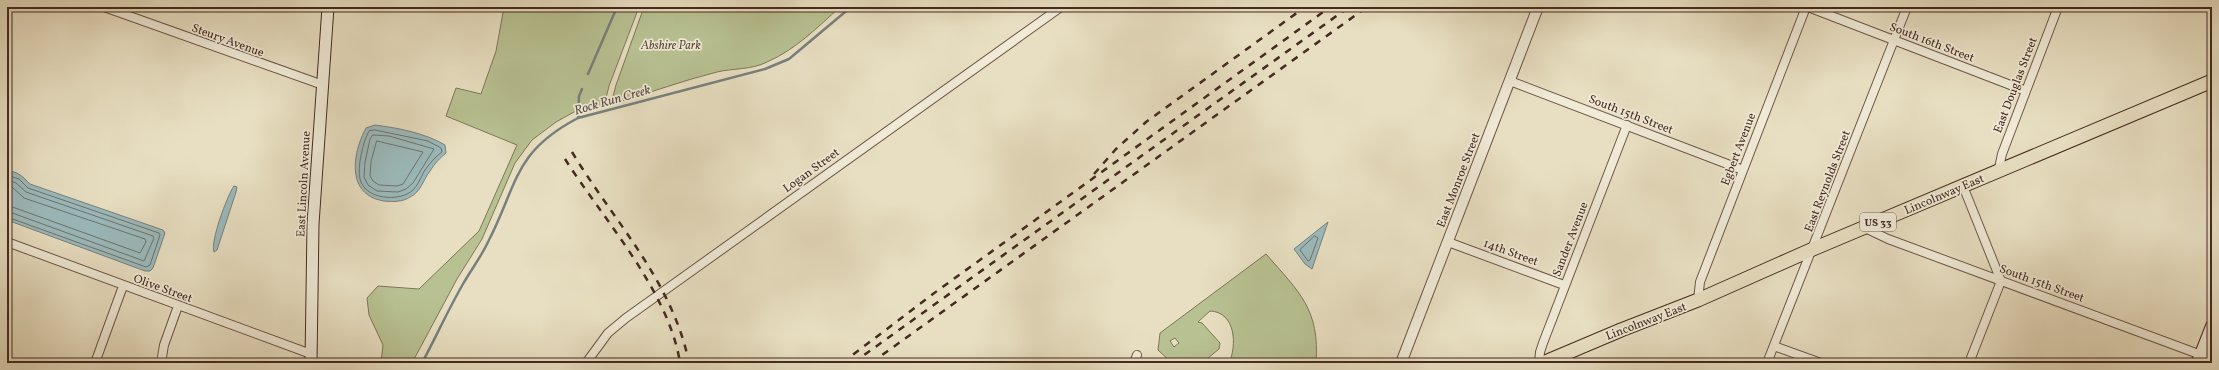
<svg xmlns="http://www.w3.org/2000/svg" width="2219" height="370" font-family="Vollkorn,serif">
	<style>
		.green { fill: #b8c192; stroke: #7e7659; fill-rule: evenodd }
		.water { fill: #9bbabc; stroke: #78807e }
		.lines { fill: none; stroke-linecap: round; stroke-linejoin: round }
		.shore { stroke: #70726e; stroke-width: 1 }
		.stream { stroke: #78807e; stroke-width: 2.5 }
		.minor-casing { stroke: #6d5748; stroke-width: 10 }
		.tertiary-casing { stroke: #6d5748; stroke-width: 12 }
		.secondary-casing { stroke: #442a20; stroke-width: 13 }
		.trunk-casing { stroke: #442a20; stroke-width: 15 }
		.minor { stroke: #f0ead7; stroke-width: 8 }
		.tertiary { stroke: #f0ead7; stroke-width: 10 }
		.secondary { stroke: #f0ead7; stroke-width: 11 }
		.trunk { stroke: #e8dfc2; stroke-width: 13 }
		.rail { stroke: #442a20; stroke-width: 2.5; stroke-dasharray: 7 7; stroke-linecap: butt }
		.labels { text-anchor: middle; stroke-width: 3.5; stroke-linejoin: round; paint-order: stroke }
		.shield { fill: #f0ead7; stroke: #786457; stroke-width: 1 }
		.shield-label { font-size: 11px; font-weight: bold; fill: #442a20 }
		.street-label { font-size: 12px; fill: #442a20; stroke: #f0ead7 }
		.park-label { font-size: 12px; font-style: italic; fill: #5b4837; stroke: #f0ead7 }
		.water-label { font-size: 13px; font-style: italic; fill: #5a4e47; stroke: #f0ead7 }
	</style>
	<rect width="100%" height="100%" fill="#e8dfc2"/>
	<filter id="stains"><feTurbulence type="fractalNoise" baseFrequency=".005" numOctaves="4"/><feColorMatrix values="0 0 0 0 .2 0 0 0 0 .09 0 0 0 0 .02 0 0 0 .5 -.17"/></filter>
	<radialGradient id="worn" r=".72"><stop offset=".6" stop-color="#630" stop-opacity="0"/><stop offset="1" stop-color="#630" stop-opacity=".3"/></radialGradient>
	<!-- green -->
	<path class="green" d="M504 7H639L609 86 604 106 574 112 556 122 532 140 515 163 482 239 457 279 412 363H381L383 345 369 315 367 298 378 286 419 289 479 231 517 145 446 116 456 88 481 94 496 51Z
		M644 7H840C818 27 795 50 767 62 751 70 734 68 717 72 681 81 647 94 611 104L616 85Z
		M1266 254C1299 292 1320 309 1316 363H1229C1237 346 1236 312 1210 311L1198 322 1202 323 1220 343 1219 349 1202 363H1172L1158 350 1160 333ZM1175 338 1179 343 1174 347 1170 341Z"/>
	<!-- water -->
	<path class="water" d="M375 125C398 128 425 133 445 145L446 153C440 158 435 163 430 171 423 180 421 192 410 197 403 202 392 202 384 201 346 195 352 154 366 128Z
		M7 171C18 171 23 177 30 184L163 230 165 233 153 268 150 271H145L7 220Z
		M234 186 237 187 236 192 217 250 214 252C210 242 227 196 234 186Z
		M1328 222 1312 269 1305 264 1294 249Z"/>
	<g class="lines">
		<!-- shore -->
		<path class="shore" d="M375 130 428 141 441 148 442 152C435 157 430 163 425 170 420 178 417 190 407 194 392 201 365 198 360 179 357 168 363 141 369 131Z
			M373 135 389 136 434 149 413 183 406 189 398 192 377 191 368 185 364 177 365 162 370 139Z
			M377 141 423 152 403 184 397 186 379 185 373 181 370 176 371 162Z
			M7 175 19 179 28 188 159 233 160 235 150 265 146 267 7 217
			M7 180 16 183 26 192 153 236 154 238 144 261 7 211
			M7 186 12 187 24 198 145 239 146 242 140 253 7 205
			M1315 236 1318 238 1310 260 1308 261 1300 250Z"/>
		<!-- stream -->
		<path class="stream" d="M588 74 617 7
			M578 118 579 96 582 89
			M422 363C436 337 448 310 463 284 471 270 481 257 488 242 518 184 513 152 578 118L765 69 789 59 851 7"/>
		<!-- minor casing -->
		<g class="minor-casing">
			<path id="minor" d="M104 7 323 85
				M1808 7 2026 91
				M1510 81 1743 170
				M1998 173 2002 154 2058 7
				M1963 186 2001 281 1969 363
				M1865 228 1888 239 2212 359
				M7 242 311 354
				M1448 242 1564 285
				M1698 300 1700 282 1806 7
				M1774 346 1821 363
				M95 363 123 286
				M161 363 164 345 178 306
				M586 363 608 333 626 318 1061 7
				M1134 363 1137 355
				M1539 363 1540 352 1543 343 1627 125
				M1767 363 1907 7"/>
		</g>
		<!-- tertiary casing -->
		<g class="tertiary-casing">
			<path id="tertiary" d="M1401 363 1538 7"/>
		</g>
		<!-- secondary casing -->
		<g class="secondary-casing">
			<path id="secondary" d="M311 363 313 224 328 7
				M2197 363 2212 325"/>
		</g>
		<!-- trunk casing -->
		<g class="trunk-casing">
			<path id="trunk" d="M1543 363 1621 330 1698 300 1813 249 2212 81"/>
		</g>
		<!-- minor -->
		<use href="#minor" class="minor"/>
		<!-- tertiary -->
		<use href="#tertiary" class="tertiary"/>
		<!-- secondary -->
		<use href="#secondary" class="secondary"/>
		<!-- trunk -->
		<use href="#trunk" class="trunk"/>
		<!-- rail -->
		<path class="rail" d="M572 152C613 220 673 282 689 363
			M565 159C603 219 669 291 680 363
			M1094 174 1116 149 1146 122 1305 7
			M842 363 937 291 1330 7
			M853 363 1349 7
			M871 363 1367 7"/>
	</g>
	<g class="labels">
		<!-- shield labels -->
		<rect class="shield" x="1860" y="213" width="36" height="18" rx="3"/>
		<g class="shield-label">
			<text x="1878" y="226">US 33</text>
		</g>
		<!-- street labels -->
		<g class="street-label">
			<text transform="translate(228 40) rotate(20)" y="4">Steury Avenue</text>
			<text transform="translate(1932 42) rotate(21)" y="4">South 16th Street</text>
			<text transform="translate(2015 85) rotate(-69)" y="4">East Douglas Street</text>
			<text transform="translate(1631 114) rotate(21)" y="4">South 15th Street</text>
			<text transform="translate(1738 149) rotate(-69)" y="4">Egbert Avenue</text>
			<text transform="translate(811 170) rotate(-36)" y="4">Logan Street</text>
			<text transform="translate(1458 180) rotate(-69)" y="4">East Monroe Street</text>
			<text transform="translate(1827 181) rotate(-69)" y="4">East Reynolds Street</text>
			<text transform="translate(303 184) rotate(-87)" y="4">East Lincoln Avenue</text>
			<text transform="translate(1944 194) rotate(-23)" y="4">Lincolnway East</text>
			<text transform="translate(1570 239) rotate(-69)" y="4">Sander Avenue</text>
			<text transform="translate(1511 252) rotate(20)" y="4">14th Street</text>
			<text transform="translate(2042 283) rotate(20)" y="4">South 15th Street</text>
			<text transform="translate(163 288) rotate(20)" y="4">Olive Street</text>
			<text transform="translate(1646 321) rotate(-21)" y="4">Lincolnway East</text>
		</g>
		<!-- park labels -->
		<g class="park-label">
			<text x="671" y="49">Abshire Park</text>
		</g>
		<!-- water labels -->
		<g class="water-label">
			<text transform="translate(612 99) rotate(-16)" y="5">Rock Run Creek</text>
		</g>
	</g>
	<!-- margin -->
	<rect width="2219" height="370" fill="none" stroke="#e8dfc2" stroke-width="24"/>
	<rect x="8" y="8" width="2203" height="354" fill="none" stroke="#442a20" stroke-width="2"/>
	<rect x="12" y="12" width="2195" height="346" fill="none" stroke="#442a20"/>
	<rect width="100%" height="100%" filter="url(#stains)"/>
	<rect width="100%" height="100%" fill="url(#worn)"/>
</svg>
